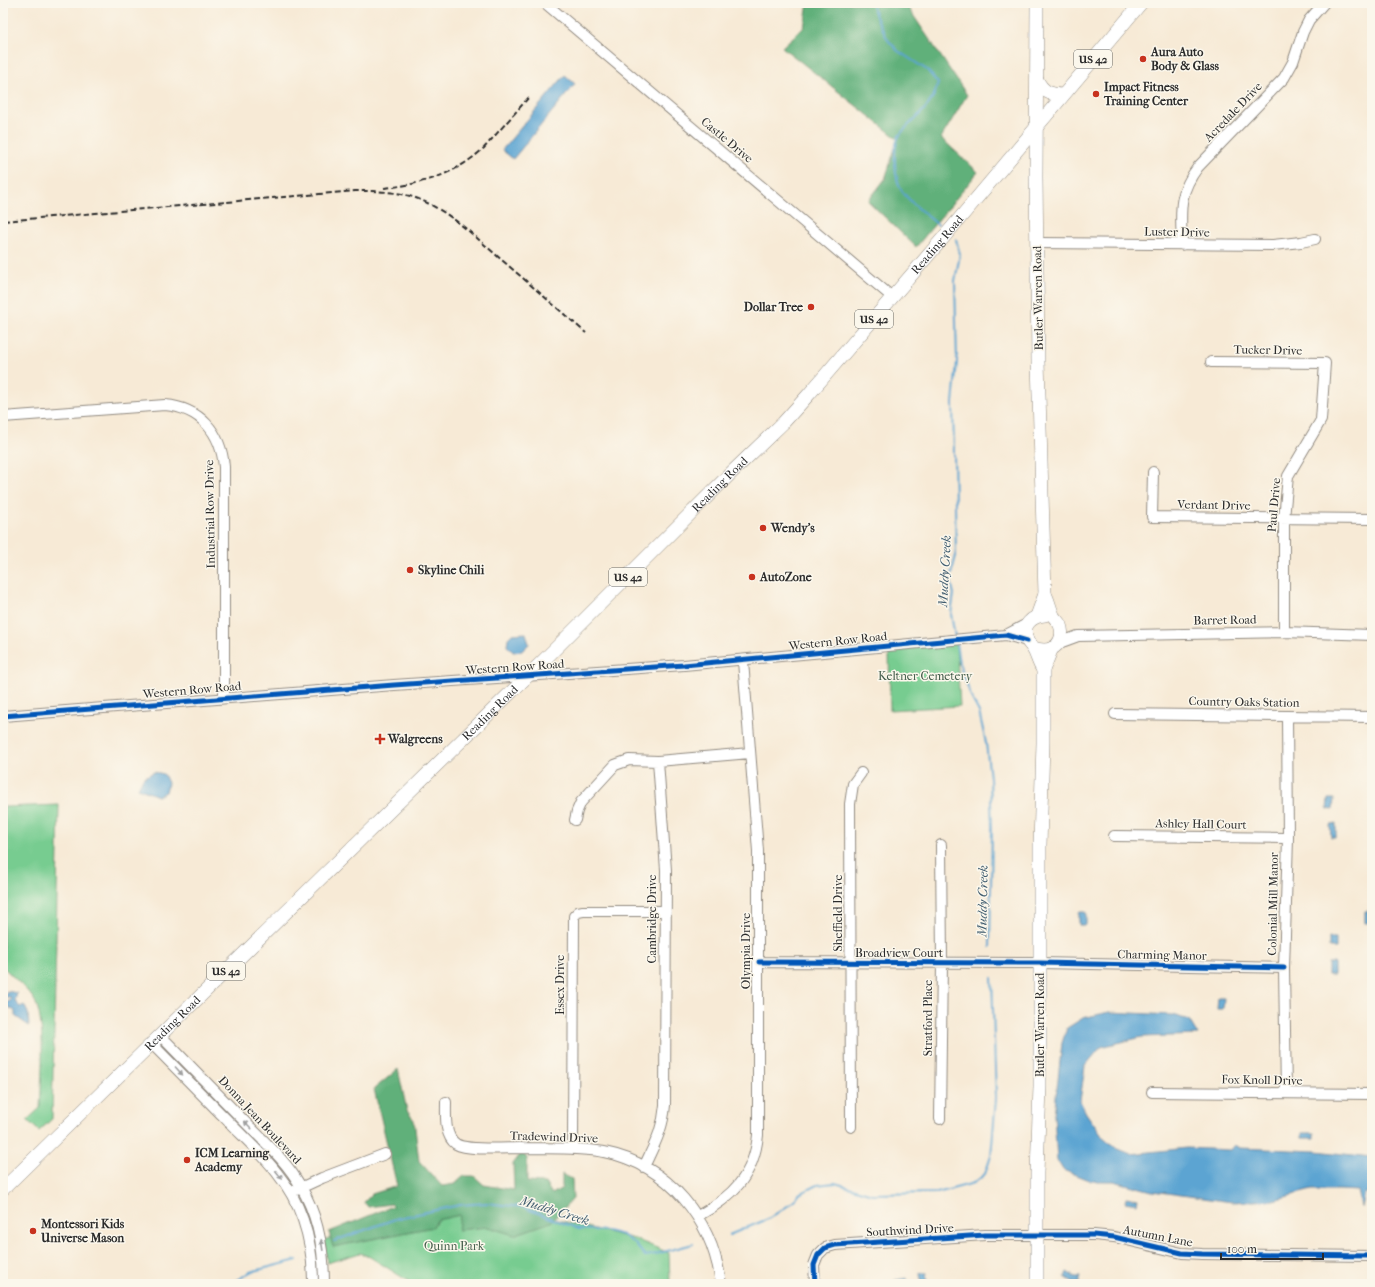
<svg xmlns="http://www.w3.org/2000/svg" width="1375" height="1287" font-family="'IM FELL French Canon',serif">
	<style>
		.green { fill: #77cc90; stroke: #517c5e }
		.forest { fill: #61b07a; stroke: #466e52 }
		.water { fill: #5ba4d2; stroke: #43687e }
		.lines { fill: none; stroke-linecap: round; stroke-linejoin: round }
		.stream { stroke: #5ba4d2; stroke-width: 2 }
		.minor-casing { stroke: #918a80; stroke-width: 12 }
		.major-casing { stroke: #918a80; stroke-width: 14 }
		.minor { stroke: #fff; stroke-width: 10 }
		.major { stroke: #fff; stroke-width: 13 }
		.rail { stroke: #2b2b2b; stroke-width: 2; stroke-dasharray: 6 3; stroke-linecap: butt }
		.cycleway-casing { stroke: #fbf7ec; stroke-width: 8 }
		.cycleway { stroke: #0057b8; stroke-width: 5 }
		.oneway { fill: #a0a0a0 }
		.poi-dot { fill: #c8321e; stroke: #fbf7ec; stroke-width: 1.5 }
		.labels { text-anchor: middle; stroke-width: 3; stroke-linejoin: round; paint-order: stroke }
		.shield { fill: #fbf7ec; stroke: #696865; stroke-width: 1 }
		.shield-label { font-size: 11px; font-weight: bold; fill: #2b2b2b }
		.poi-label { font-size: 12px; font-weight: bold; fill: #2b2b2b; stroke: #fbf7ec; text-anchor: start }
		.street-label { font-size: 12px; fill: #2b2b2b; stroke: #fbf7ec }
		.park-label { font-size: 12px; fill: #425b49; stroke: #fbf7ec }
		.water-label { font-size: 13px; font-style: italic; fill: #3e5b6e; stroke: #fbf7ec }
	</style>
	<rect width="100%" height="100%" fill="#fbf7ec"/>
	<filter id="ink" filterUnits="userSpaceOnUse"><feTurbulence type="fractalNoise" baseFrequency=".025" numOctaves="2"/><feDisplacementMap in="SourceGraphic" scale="8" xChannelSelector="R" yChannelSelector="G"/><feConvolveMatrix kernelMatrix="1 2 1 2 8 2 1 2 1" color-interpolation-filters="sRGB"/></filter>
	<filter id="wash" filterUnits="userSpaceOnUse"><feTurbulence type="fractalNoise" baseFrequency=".012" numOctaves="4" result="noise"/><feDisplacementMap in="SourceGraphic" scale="16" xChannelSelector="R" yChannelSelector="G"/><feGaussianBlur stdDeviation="0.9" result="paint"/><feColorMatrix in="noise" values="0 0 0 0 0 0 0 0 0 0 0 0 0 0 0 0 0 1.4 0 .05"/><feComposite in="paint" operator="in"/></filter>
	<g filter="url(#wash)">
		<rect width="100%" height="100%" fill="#f7ead6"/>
		<!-- green -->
		<path class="green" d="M956 639 960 706 890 710 889 650Z
			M59 805 52 1119 39 1131 27 1120 40 1108C41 1083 47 1017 33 998 25 987 13 977 3 967V807Z
			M404 1210 530 1213 635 1239 669 1253 670 1284H413L370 1257 360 1253 327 1263 324 1240Z"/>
		<!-- forest -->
		<path class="forest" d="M808 3H905L967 95 941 138 978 172 916 247 868 201 885 179 898 139 782 47 804 27Z
			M398 1069 407 1111 414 1120 419 1161 442 1186 455 1184 464 1176H474L484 1185 514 1190 513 1164 522 1152 527 1158V1182L545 1183 552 1194 562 1188V1174L572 1179 573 1199 551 1222 514 1235 488 1227 458 1230 460 1215 437 1220 433 1227 333 1247 329 1232 393 1206 392 1204 368 1207 364 1202 372 1194 397 1186 374 1089Z"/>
		<!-- water -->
		<path class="water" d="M565 75 575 84 513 159 502 150Z
			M526 633 529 644 522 651 513 652 507 646 508 638 512 634Z
			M154 772 164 774 168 783 166 792 158 796 138 788 143 778Z
			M1328 799H1334L1333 810 1327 809Z
			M1336 824V837H1331L1330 825Z
			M1365 911H1372V916L1369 917V923H1365Z
			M1079 912H1086V925H1079Z
			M1329 938H1336V948H1329Z
			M1328 963H1334V975H1328Z
			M7 991 17 993 15 1001 20 1007 24 1005 28 1013 29 1026 15 1016V1011L8 1007 5 1003 10 1001 11 997H3Z
			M1218 998H1224L1223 1009H1217Z
			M1109 1012 1172 1015 1189 1020 1198 1035 1142 1037 1101 1047 1085 1066 1080 1101 1086 1113 1102 1136 1116 1148 1131 1154 1187 1148 1230 1150 1234 1145 1240 1148 1316 1151 1372 1157V1192H1365L1362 1208 1358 1191 1339 1190H1312L1273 1200 1232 1202 1152 1191 1114 1181H1091L1063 1170 1057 1160 1054 1115 1062 1043 1067 1028 1083 1018Z
			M1302 1133H1314V1138H1302Z
			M1126 1197 1138 1199 1137 1204 1125 1202Z
			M1067 1272 1075 1277H1080V1282H1073L1065 1277Z
			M920 1273H926L927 1284H921Z
			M906 1278 907 1284H895V1280Z"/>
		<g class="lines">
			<!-- stream -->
			<path class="stream" d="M872 3 876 17 888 40 898 51 927 70 938 83C932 108 918 114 902 132 891 143 894 179 902 191 910 203 928 216 938 225
				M955 637 951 614 954 594 950 578 956 556 953 403 957 362 955 281 960 254 956 240
				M956 643 959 663 972 699 979 712 986 743 990 778 992 827 990 947
				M729 1235 768 1219 792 1203 799 1194 817 1185 835 1183 872 1194 937 1193 974 1183 985 1174 991 1156 996 1099 992 978
				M334 1241 398 1218 460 1205 486 1203 522 1207 579 1229 607 1231 623 1235 635 1244 645 1256 652 1255 693 1244
				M231 1284 250 1272 297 1260"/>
		</g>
	</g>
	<g filter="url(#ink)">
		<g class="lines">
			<!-- minor casing -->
			<g class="minor-casing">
				<path id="minor" d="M545 3 892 297
					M1037 243 1273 245 1301 242 1315 239
					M1182 245C1181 212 1177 195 1198 167L1284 78 1293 62 1303 32 1309 20 1324 3
					M1211 362 1325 363 1321 420 1288 476 1284 519V632
					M3 417 165 405C200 408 221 432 224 467V698
					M1153 472 1152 517 1372 519
					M1006 635 1027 624
					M1059 643 1078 636 1284 632 1372 635
					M1115 714 1372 717
					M3 716 394 685 684 665 1006 635 1027 641
					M575 820 577 811 581 802 615 765 629 760 658 761
					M1114 836 1288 838
					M759 962 1040 963 1284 968
					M160 1035C189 1065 219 1095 248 1125 267 1144 288 1163 301 1187 319 1217 324 1250 324 1284
					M152 1044C176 1068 200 1093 225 1118 242 1136 262 1153 277 1173 303 1205 313 1244 313 1284
					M1152 1092 1372 1094
					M1286 1093 1284 968 1288 838 1287 716
					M446 1102C446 1115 444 1136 456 1144 468 1151 505 1148 520 1148 548 1149 577 1147 604 1152 669 1165 713 1220 721 1284
					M940 1119 942 963 941 845
					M851 1127 850 804 853 784 861 773
					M573 1149 574 916 578 912 583 911H666
					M644 1167C654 1145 663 1130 665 1105L666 870 658 761 750 753
					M296 1190 322 1178 385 1154
					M698 1216C732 1197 754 1176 758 1135V851L743 661
					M815 1284 814 1265 818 1255 825 1248 835 1245 985 1235H1094L1114 1237 1182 1253 1202 1254 1372 1256"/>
			</g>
			<!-- major casing -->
			<g class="major-casing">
				<g id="major">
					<path d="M1037 80C1043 92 1049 94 1062 95"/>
					<path d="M1037 616 1045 594 1038 362 1036 176 1037 3"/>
					<path d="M1032 647C1038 650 1044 651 1051 649 1060 645 1064 635 1060 625 1059 622 1056 620 1054 617 1050 610 1049 601 1045 594"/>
					<path d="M1043 670C1038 663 1037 654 1032 647 1030 644 1028 643 1027 640 1021 625 1032 616 1045 615"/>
					<path id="s1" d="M3 1189 544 660 732 472 783 423 810 393 944 237 1141 3"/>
					<path d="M1037 1284V1173L1040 1086V845L1043 743V670L1052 648"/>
				</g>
			</g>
			<!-- minor -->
			<use href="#minor" class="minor"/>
			<!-- major -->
			<use href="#major" class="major"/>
			<!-- rail -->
			<path class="rail" d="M384 188C423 184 455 175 484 148L530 96
				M3 221 355 191C372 191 389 191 406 195 444 205 474 236 503 261 531 285 558 309 586 333"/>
			<!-- cycleway casing -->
			<g class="cycleway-casing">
				<path id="cycleway" d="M3 716 394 685 684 665 1006 635 1027 641
					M759 962 1040 963 1284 968
					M815 1284 814 1265 818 1255 825 1248 835 1245 985 1235H1094L1114 1237 1182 1253 1202 1254 1372 1256"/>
			</g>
			<!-- cycleway -->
			<use href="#cycleway" class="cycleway"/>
		</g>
		<!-- one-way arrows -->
		<defs><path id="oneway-solid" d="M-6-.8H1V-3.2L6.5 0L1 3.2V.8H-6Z"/></defs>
		<g class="oneway">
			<use href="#oneway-solid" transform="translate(179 1071) rotate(48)"/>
			<use href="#oneway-solid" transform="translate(248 1125) rotate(-134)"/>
			<use href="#oneway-solid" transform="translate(279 1175) rotate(52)"/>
			<use href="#oneway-solid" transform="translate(322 1245) rotate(-99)"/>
		</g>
	</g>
	<!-- markers -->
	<g class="poi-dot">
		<circle cx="1143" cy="59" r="4"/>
		<circle cx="1096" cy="94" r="4"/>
		<circle cx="811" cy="307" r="4"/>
		<circle cx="763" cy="528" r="4"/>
		<circle cx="410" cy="570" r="4"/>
		<circle cx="752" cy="577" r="4"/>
		<path d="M378 733h4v4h4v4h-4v4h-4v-4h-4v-4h4z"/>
		<circle cx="187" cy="1160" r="4"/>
		<circle cx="33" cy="1231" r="4"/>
	</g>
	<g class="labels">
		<!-- shield labels -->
		<g class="shield">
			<rect x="1074" y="50" width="38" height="18" rx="3"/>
			<rect x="855" y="310" width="38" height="18" rx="3"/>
			<rect x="609" y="568" width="38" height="18" rx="3"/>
			<rect x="207" y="962" width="38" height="18" rx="3"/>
		</g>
		<g class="shield-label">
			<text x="1093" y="63">US 42</text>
			<text x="874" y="323">US 42</text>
			<text x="628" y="581">US 42</text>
			<text x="226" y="975">US 42</text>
		</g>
		<!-- poi labels -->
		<g class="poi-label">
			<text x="1151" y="56">Aura Auto<tspan x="1151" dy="14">Body &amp; Glass</tspan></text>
			<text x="1104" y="91">Impact Fitness<tspan x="1104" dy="14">Training Center</tspan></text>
			<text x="803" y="311" text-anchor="end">Dollar Tree</text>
			<text x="771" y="532">Wendy's</text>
			<text x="418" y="574">Skyline Chili</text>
			<text x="760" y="581">AutoZone</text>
			<text x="388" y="743">Walgreens</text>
			<text x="195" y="1157">ICM Learning<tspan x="195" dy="14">Academy</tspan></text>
			<text x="41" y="1228">Montessori Kids<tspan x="41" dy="14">Universe Mason</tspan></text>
		</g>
		<!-- street labels -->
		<g class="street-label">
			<text transform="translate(1233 112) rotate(-46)" y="4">Acredale Drive</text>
			<text transform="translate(727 140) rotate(40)" y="4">Castle Drive</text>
			<text transform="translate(1177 232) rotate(1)" y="4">Luster Drive</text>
			<text dy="4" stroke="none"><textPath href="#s1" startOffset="1329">Reading Road</textPath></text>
			<text transform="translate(1038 298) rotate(-91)" y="4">Butler Warren Road</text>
			<text transform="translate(1268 350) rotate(1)" y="4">Tucker Drive</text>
			<text dy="4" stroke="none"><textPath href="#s1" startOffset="1005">Reading Road</textPath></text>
			<text transform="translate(1214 505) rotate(1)" y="4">Verdant Drive</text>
			<text transform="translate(1274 505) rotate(-85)" y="4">Paul Drive</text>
			<text transform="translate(210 514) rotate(-91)" y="4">Industrial Row Drive</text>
			<text transform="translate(1225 620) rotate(-1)" y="4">Barret Road</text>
			<text transform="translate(838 641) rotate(-6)" y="4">Western Row Road</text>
			<text transform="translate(515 667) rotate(-4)" y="4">Western Row Road</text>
			<text transform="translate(192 690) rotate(-5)" y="4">Western Row Road</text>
			<text transform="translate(1244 702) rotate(1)" y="4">Country Oaks Station</text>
			<text dy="4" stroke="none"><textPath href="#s1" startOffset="681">Reading Road</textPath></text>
			<text transform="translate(1201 824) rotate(1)" y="4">Ashley Hall Court</text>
			<text transform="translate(1273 904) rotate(-89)" y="4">Colonial Mill Manor</text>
			<text transform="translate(838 913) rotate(-90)" y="4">Sheffield Drive</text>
			<text transform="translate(652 919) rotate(-90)" y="4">Cambridge Drive</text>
			<text transform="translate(746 951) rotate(-90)" y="4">Olympia Drive</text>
			<text x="899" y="957">Broadview Court</text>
			<text transform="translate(1162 955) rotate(1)" y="4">Charming Manor</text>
			<text transform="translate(560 985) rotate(-90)" y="4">Essex Drive</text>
			<text transform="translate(928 1018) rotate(-90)" y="4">Stratford Place</text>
			<text dy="4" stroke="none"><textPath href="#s1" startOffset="237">Reading Road</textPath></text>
			<text transform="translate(1040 1025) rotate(-90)" y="4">Butler Warren Road</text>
			<text transform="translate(1262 1080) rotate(1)" y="4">Fox Knoll Drive</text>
			<text transform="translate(260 1120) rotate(47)" y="4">Donna Jean Boulevard</text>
			<text transform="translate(554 1137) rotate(2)" y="4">Tradewind Drive</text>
			<text transform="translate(910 1230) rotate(-3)" y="4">Southwind Drive</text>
			<text transform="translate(1158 1236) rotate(11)" y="4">Autumn Lane</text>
		</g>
		<!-- park labels -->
		<g class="park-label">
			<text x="925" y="680">Keltner Cemetery</text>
			<text x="454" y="1250">Quinn Park</text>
		</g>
		<!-- water labels -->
		<g class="water-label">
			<text transform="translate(944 571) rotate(-87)" y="5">Muddy Creek</text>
			<text transform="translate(982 901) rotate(-89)" y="5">Muddy Creek</text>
			<text transform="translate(555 1210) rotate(17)" y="5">Muddy Creek</text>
		</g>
	</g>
	<!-- margin -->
	<rect width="1375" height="1287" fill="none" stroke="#fbf7ec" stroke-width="16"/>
	<!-- scale -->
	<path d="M1221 1253v6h102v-6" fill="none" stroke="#2b2b2b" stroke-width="2"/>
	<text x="1227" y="1253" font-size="12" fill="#2b2b2b" stroke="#fbf7ec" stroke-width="3" paint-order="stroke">100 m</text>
</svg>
